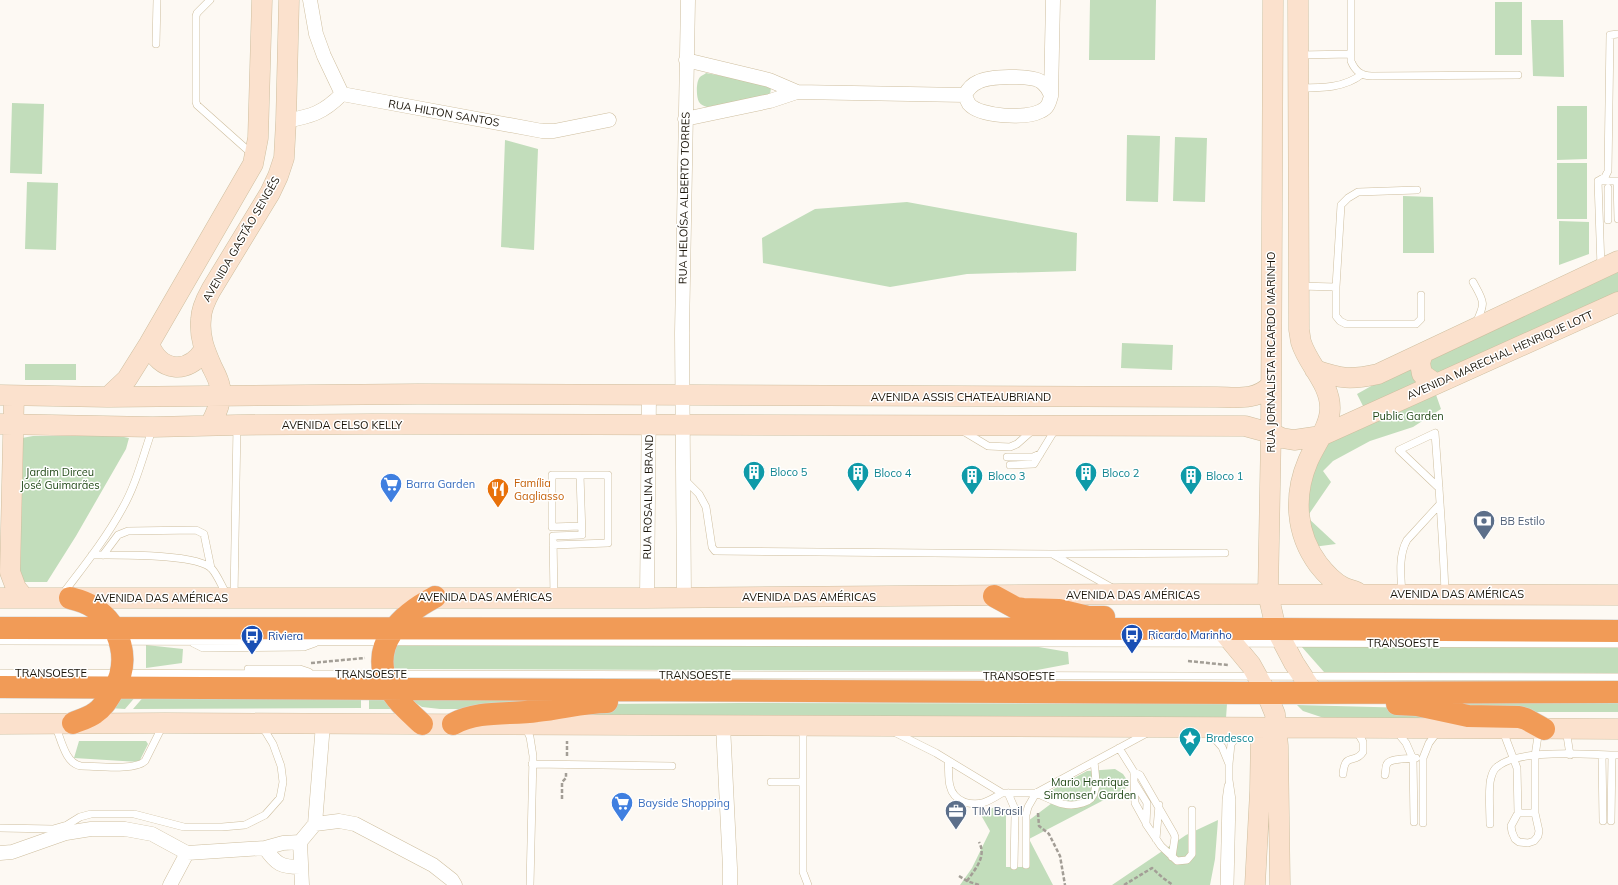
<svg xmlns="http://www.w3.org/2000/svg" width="1618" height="885" font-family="Mulish,sans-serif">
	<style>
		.green { fill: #c2ddbb }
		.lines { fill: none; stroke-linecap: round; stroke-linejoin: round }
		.lane-casing { stroke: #cebe9e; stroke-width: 8 }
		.street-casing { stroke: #cebe9e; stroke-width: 15 }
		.secondary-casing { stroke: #cebe9e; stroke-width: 21 }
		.highway-casing { stroke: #d5d4d2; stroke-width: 23 }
		.path { stroke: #a39e96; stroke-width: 2.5; stroke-dasharray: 4 2; stroke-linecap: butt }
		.lane { stroke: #fff; stroke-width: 7 }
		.street { stroke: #fff; stroke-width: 14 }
		.secondary { stroke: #fbe1cd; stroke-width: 20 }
		.highway { stroke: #f19b57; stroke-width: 22 }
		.labels { text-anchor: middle; stroke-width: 3; stroke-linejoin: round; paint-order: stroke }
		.street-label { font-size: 11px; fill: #181207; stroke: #fff }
		.park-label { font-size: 11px; fill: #234a19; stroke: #fff }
		.culture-label { font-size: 11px; fill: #0d838f; stroke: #fff; text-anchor: start }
		.food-label { font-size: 11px; fill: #c56008; stroke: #fff; text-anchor: start }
		.shop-label { font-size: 11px; fill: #366cbe; stroke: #fff; text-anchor: start }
		.service-label { font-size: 11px; fill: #4e5e75; stroke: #fff; text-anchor: start }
		.transit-label { font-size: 11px; fill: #164399; stroke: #fff; text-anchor: start }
	</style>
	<rect width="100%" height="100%" fill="#fdf9f3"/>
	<!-- green -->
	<path class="green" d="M1090 0H1156L1155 60H1089Z
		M1495 2H1522V55H1495Z
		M1531 20H1563L1564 77 1533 76Z
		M706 73 767 84 771 88 770 95 707 107C704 106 701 105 699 102 696 97 696 81 700 77 701 76 705 74 706 73Z
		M12 103 44 104 42 174 10 173Z
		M1557 106H1587V159L1557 160Z
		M1127 135 1160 136 1158 202 1126 201Z
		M1175 137 1207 138 1205 202 1173 201Z
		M505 140 538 149 534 250 501 247Z
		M1557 163H1587V219H1557Z
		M27 182 58 183 56 250 25 249Z
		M1403 196 1433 197 1434 253H1403Z
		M907 202 1077 233 1076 271 967 274 890 287 763 263 762 238 815 209Z
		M1559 221 1589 222V254L1559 265Z
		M1618 268V293L1364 408 1357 394 1382 380Z
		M1122 343 1173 345 1172 370 1121 368Z
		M25 364H76V380H25Z
		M1434 389 1441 409 1413 427 1370 441 1333 461 1323 471 1331 482 1307 517 1336 544 1313 547 1304 526 1305 487 1311 464 1325 444 1347 431Z
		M33 436H119L129 438 126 449 76 536 47 582H25L18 575 22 438Z
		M393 644 1027 645 1068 652 1069 664 1032 671 392 669Z
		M146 645 183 649 182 663 146 668Z
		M1301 646 1618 647V673L1324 672Z
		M146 694 361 696V708L133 709Z
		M121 695H137L125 709 108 708Z
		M369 696H384L396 709H369Z
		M589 697 481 709H440L422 707 410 699Z
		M1448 699 1618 700V712H1478Z
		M740 703 1227 704 1226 718 601 716 562 711 604 704Z
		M1297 705 1412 708 1436 719 1324 718 1303 711Z
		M79 741H146L148 744 139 762 74 758Z
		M1115 769 1123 774 1129 783 1125 789 1029 839 1053 885H960L972 868 990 831 981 815 994 807 1006 812V867H1030L1028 821 1052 803V790L1087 771Z
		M1218 820 1215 859 1210 885H1112L1186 835Z"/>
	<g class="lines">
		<!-- lane casing -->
		<g class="lane-casing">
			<path id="lane" d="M210 0 197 13 196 16V102L197 105 252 154
				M1351 0V61C1355 71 1361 76 1372 76L1518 75
				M156 44 157 0
				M1300 55 1351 54
				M1300 88C1321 88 1345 88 1362 74
				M1598 181H1618
				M1617 181 1618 219
				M1608 188V220
				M1601 267 1598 181 1605 177 1608 171 1610 35 1618 34
				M1473 282C1484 302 1486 302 1476 323
				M1299 286 1336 287V316L1340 321 1346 324H1416L1421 319V295
				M1336 287 1341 205 1348 198 1358 192 1417 190
				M963 431 988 446 1010 447 1017 444 1034 429
				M1007 457H1033L1040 454
				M1010 465 1034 464 1056 428
				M580 475H552V527L581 526
				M684 479 699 494 706 507 712 547 715 551 1052 554 1225 553
				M1439 488 1399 450 1435 433C1439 486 1443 539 1445 593
				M553 545 608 543V475H580L582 535 553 536 554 597
				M92 555C114 555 198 553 212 569 218 576 222 587 227 595
				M103 555 118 535 128 531 196 530 204 534 211 568
				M1054 555 1114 589
				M1402 594C1401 577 1398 556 1407 540L1440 504
				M62 595C83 567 105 540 122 509 136 485 143 456 152 430
				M234 597 237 426
				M0 641 1618 644
				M193 643 203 648H210L304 647 315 643
				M248 669H300L309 672
				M0 673 1618 677
				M55 725C61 738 65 764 81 766 96 766 135 771 145 761L163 725
				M525 726 530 737 533 756 530 885
				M803 726V872L808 885
				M1566 729 1570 755
				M1208 731 1222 747 1229 764
				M1503 731 1517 768 1518 813 1511 826 1512 832 1515 839 1519 842 1528 843 1534 841 1538 836 1539 831 1535 813V756L1539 729
				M894 732 936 753 1002 793H1036L1149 732
				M1397 732 1406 743 1413 759 1414 822
				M1119 748 1134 772 1140 775 1174 834 1175 837 1172 857
				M1602 755 1603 821
				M948 761C949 769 948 779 950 786 952 795 957 799 964 802 980 807 989 801 1002 793
				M532 764 672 766
				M1134 772V782L1147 803 1146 824 1161 846 1177 861 1187 860 1192 854V810
				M1343 774C1345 751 1355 765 1363 752V742L1357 731
				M1385 775C1386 772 1385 767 1387 764 1390 758 1410 759 1416 758
				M771 782H803
				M1134 782 1135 803 1146 823
				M1008 793 1014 807 1015 815 1014 866
				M1036 793C1053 800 1065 809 1083 803 1090 801 1094 797 1095 790 1097 782 1095 771 1094 762
				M1518 813H1535
				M1611 821 1612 755
				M1423 823V758L1429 743 1438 731
				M1490 824C1490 813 1488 786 1491 778 1492 774 1494 769 1497 767 1518 748 1589 755 1618 755
				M0 828 53 829 67 825 80 817 91 814H134L184 827H222L245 825 265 815 280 798 283 782 281 766 273 744 262 726
				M1156 839 1159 805
				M1026 865V815L1028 807 1036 793
				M1224 885 1226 800 1228 786
				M1230 885 1232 800 1229 780V764L1231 744 1242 730"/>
		</g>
		<!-- street casing -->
		<g class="street-casing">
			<path id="street" d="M310 0 316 34 324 56 342 94
				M686 60 769 80 797 92
				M965 95C966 98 967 101 969 104 980 117 1026 119 1041 111 1048 108 1049 103 1051 96L1053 0
				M965 95C968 89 971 85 978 82 989 76 1029 75 1040 81 1046 85 1049 90 1051 96
				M685 119 770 101 797 92 965 95
				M286 121C312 116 323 113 342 94L542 131H554L609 120
				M647 598 649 396
				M684 598 682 333 688 0
				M723 725 730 868V885
				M315 824 323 724
				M265 848C276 864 281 867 300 867
				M0 853 12 852 66 833 91 829H125L152 834 187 853 265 848 283 843 300 842
				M170 885 187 853
				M302 885 300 842 315 824 339 821 355 824 433 865 452 880 455 885"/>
		</g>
		<!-- secondary casing -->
		<g class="secondary-casing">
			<path id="secondary" d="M1273 0 1271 433 1268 594 1276 629 1294 663 1313 692
				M1298 0 1299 330C1300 334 1300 338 1301 342 1308 365 1330 383 1330 408 1330 427 1315 444 1308 461 1293 496 1296 534 1318 564 1325 573 1333 582 1343 587 1347 589 1352 590 1357 592
				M149 344C160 372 188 375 204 350
				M1423 353 1420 363 1422 374 1436 384
				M1315 370C1341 379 1351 380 1378 374L1618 261
				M0 395 108 397 418 394 1217 397C1235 397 1256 401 1270 386
				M14 396 10 572 16 588 24 598
				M108 397 127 379 149 344 253 164 258 138 262 0
				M0 424 153 427 237 425 372 424 1245 426 1271 433 1282 438 1294 440 1321 436 1618 302
				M210 425C216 414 223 400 220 387 219 380 215 373 212 367 205 351 199 337 201 319 201 309 206 299 211 290L270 193 278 176 284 158 286 121 289 0
				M0 598H647L1123 594 1618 595
				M1222 630 1251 665 1266 692 1275 714 1278 746 1280 885
				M0 724 165 723 1618 729
				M1255 885 1260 791 1261 728"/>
		</g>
		<!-- highway casing -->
		<g class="highway-casing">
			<path id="highway" d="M994 596 1016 608 1023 609 1059 610 1088 617H1104
				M70 598C78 600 86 602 93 607 122 626 131 662 113 691 108 699 103 708 95 713 88 718 80 720 73 723
				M0 628 1276 629 1618 631
				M0 687 1239 693 1618 692
				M1397 704 1417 705 1468 716 1519 717 1526 719 1544 729
				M422 724C409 712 395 700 388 685 369 644 402 614 435 597
				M453 724C479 710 509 715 537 711 561 709 583 702 607 702"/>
		</g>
		<!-- path -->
		<path class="path" d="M1188 661 1228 665
			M311 663 365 658
			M567 756V741
			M562 799V782L566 778V773
			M1038 813 1039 826 1049 834 1060 856 1065 885
			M959 876 967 881 979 885
			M967 881C975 869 987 857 979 842
			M1124 885 1152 868 1163 878 1173 885"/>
		<!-- lane -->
		<use href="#lane" class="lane"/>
		<!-- street -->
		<use href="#street" class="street"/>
		<!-- secondary -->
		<use href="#secondary" class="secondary"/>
		<!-- highway -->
		<use href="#highway" class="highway"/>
	</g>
	<!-- icons -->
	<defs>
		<g id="building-pin" transform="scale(1.15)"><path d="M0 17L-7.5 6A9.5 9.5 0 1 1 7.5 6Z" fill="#0f9aa8" stroke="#fff"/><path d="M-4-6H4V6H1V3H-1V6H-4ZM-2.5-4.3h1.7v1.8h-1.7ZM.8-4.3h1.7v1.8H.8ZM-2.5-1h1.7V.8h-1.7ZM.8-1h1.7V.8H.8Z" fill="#fff"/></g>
		<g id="supermarket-pin" transform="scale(1.15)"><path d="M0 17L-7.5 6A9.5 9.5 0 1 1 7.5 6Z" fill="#3f7fe0" stroke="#fff"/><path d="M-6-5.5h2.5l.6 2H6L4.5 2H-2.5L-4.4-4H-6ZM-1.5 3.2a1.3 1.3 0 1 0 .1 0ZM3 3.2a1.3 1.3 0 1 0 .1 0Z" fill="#fff"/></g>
		<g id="restaurant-pin" transform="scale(1.15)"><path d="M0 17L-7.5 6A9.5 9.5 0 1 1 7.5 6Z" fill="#e8710a" stroke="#fff"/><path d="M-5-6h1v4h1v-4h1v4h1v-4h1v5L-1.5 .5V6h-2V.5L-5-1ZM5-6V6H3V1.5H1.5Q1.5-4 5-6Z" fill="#fff"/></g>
		<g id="bank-pin" transform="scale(1.15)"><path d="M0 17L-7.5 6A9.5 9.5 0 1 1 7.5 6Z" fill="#5c6f8a" stroke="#fff"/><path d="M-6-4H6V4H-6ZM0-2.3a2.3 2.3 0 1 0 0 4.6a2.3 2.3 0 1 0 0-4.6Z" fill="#fff"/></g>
		<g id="bus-pin" transform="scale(1.15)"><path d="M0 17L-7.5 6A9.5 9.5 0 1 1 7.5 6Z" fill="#1a4fb4" stroke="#fff"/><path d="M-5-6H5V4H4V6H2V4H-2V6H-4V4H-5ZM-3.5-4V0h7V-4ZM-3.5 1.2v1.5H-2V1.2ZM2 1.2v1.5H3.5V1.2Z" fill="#fff"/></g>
		<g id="sight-pin" transform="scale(1.15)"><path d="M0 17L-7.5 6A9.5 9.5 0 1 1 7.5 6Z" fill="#0f9aa8" stroke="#fff"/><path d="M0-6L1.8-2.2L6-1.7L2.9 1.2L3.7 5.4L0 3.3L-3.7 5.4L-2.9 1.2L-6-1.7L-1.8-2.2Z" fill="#fff"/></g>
		<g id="office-pin" transform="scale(1.15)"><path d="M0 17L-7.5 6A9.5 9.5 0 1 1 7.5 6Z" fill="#5c6f8a" stroke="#fff"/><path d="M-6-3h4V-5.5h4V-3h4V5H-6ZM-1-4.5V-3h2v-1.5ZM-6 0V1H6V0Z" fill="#fff"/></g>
	</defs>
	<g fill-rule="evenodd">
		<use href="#building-pin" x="754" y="472"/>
		<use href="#building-pin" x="858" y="473"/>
		<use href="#building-pin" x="1086" y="473"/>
		<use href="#building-pin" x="972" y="476"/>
		<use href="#building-pin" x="1191" y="476"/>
		<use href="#supermarket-pin" x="391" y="484"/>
		<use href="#restaurant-pin" x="498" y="489"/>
		<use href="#bank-pin" x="1484" y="521"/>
		<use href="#bus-pin" x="1132" y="635"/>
		<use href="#bus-pin" x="252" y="636"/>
		<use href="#sight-pin" x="1190" y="738"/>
		<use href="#supermarket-pin" x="622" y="803"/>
		<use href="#office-pin" x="956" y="811"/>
	</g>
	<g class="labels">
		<!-- street labels -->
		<g class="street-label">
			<text transform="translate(444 113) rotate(10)" y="4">RUA HILTON SANTOS</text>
			<text transform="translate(684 198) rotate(-89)" y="4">RUA HELOÍSA ALBERTO TORRES</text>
			<text transform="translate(241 239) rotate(-60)" y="4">AVENIDA GASTÃO SENGÉS</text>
			<text transform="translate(1271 352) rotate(-90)" y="4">RUA JORNALISTA RICARDO MARINHO</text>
			<text transform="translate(1500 355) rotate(-24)" y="4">AVENIDA MARECHAL HENRIQUE LOTT</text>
			<text x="961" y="401">AVENIDA ASSIS CHATEAUBRIAND</text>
			<text x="342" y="429">AVENIDA CELSO KELLY</text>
			<text transform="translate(648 497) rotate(-89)" y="4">RUA ROSALINA BRAND</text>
			<text x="1457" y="598">AVENIDA DAS AMÉRICAS</text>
			<text x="1133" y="599">AVENIDA DAS AMÉRICAS</text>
			<text x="485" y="601">AVENIDA DAS AMÉRICAS</text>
			<text x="809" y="601">AVENIDA DAS AMÉRICAS</text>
			<text x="161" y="602">AVENIDA DAS AMÉRICAS</text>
			<text x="1403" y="647">TRANSOESTE</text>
			<text x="51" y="677">TRANSOESTE</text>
			<text x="371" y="678">TRANSOESTE</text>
			<text x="695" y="679">TRANSOESTE</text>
			<text x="1019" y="680">TRANSOESTE</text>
		</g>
		<!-- park labels -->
		<g class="park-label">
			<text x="1408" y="420">Public Garden</text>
			<text x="60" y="476">Jardim Dirceu<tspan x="60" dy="13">José Guimarães</tspan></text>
			<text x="1090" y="786">Mario Henrique<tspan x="1090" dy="13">Simonsen' Garden</tspan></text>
		</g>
		<!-- culture labels -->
		<g class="culture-label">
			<text x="770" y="476">Bloco 5</text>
			<text x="874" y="477">Bloco 4</text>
			<text x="1102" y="477">Bloco 2</text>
			<text x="988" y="480">Bloco 3</text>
			<text x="1206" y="480">Bloco 1</text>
			<text x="1206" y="742">Bradesco</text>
		</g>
		<!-- food labels -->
		<g class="food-label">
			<text x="514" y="487">Família<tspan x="514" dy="13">Gagliasso</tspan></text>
		</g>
		<!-- shop labels -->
		<g class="shop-label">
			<text x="406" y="488">Barra Garden</text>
			<text x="638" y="807">Bayside Shopping</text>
		</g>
		<!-- service labels -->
		<g class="service-label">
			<text x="1500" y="525">BB Estilo</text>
			<text x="972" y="815">TIM Brasil</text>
		</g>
		<!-- transit labels -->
		<g class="transit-label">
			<text x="1148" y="639">Ricardo Marinho</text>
			<text x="268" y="640">Riviera</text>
		</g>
	</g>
</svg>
